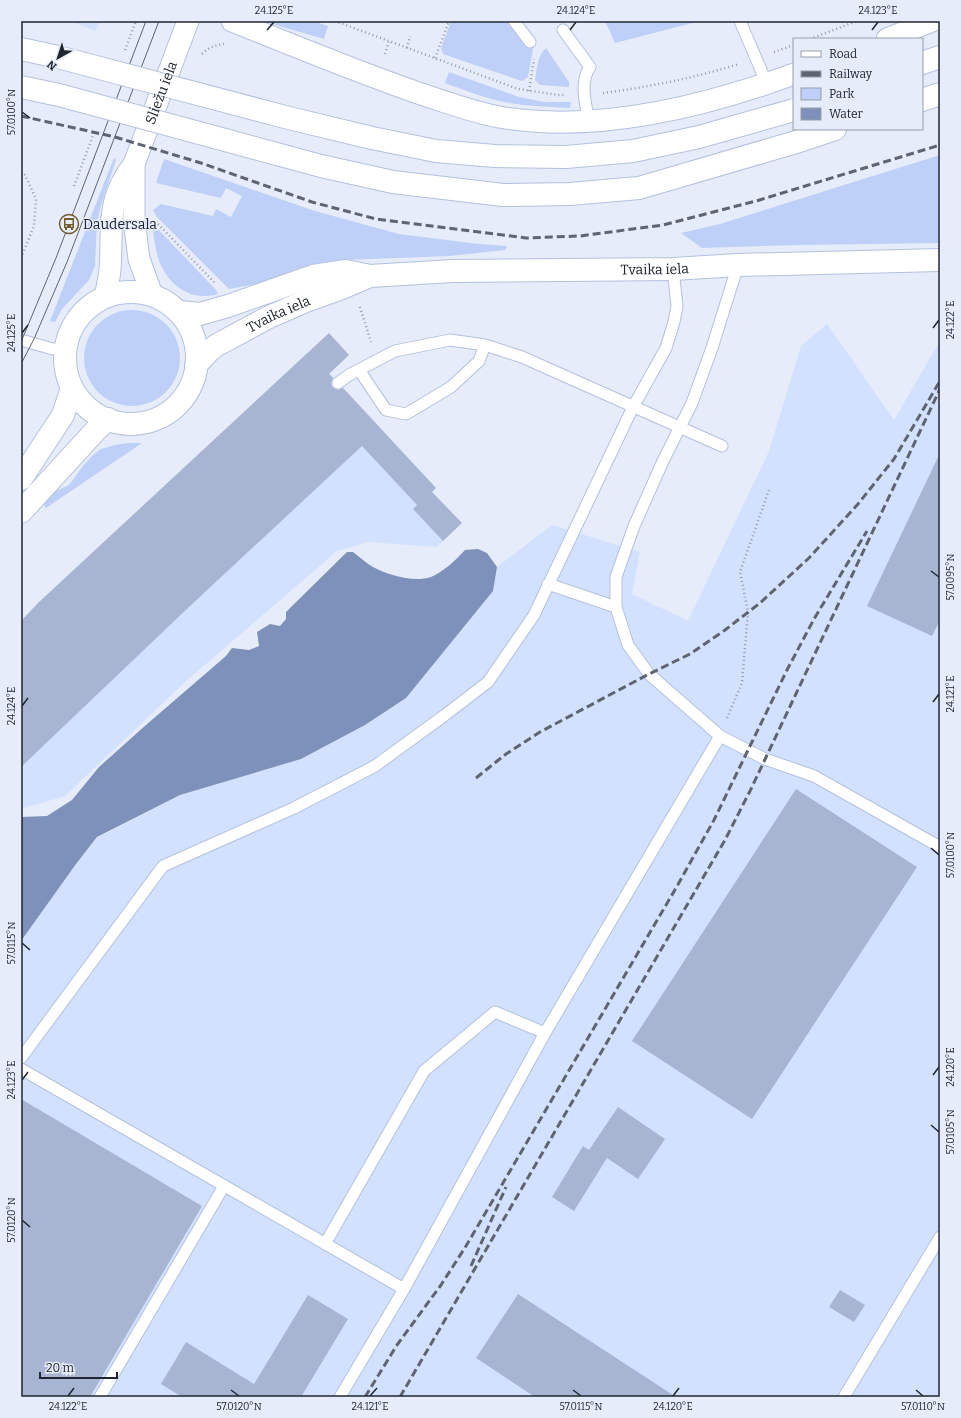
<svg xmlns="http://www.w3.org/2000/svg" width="961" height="1418" font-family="Bitter,serif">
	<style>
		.built { fill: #d2e1ff }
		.green { fill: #bed0f7 }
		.water { fill: #7d91ba }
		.building { fill: #a7b5d3 }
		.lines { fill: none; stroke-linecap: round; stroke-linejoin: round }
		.lane-casing { stroke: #b3c1df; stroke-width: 13 }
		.street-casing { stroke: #b3c1df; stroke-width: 23 }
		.secondary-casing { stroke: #b3c1df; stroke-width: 24 }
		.primary-casing { stroke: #b3c1df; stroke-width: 24 }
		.path { stroke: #959ba7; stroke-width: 2.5; stroke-dasharray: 1 3; stroke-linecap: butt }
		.lane { stroke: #fff; stroke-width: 11 }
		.street { stroke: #fff; stroke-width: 21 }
		.secondary { stroke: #fff; stroke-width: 22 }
		.primary { stroke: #fff; stroke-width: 22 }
		.tram { stroke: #5e6470; stroke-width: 1 }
		.rail { stroke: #5e6470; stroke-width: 3; stroke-dasharray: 8 4; stroke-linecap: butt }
		.primary-bridge-casing { stroke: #b3c1df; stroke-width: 24; stroke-linecap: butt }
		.primary-bridge { stroke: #fff; stroke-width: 22 }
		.ticks { fill: none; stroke: #202631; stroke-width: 1.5 }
		.labels { text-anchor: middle; stroke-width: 3; stroke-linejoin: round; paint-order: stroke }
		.street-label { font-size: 14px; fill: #202631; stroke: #e6ecf9 }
		.poi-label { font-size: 14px; fill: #202631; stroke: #e6ecf9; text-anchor: start }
		.neatline { fill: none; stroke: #202631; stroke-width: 1.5 }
		.ticks-label { font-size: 10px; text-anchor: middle; fill: #202631 }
	</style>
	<rect width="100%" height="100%" fill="#e6ecf9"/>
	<!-- built -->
	<path class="built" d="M71 21H100L95 31Z
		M827 324 894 420 940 341V1397H21V941L76 864 97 838 180 795 301 759 365 725 406 698 492 591 497 567 552 525 640 552 632 594 688 621 769 451 801 346Z
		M310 352 436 488 432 492 462 523 437 547 368 542 337 551 185 682 65 796 21 809V621L38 603Z"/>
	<!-- green -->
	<path class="green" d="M262 21H313L328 26 324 39Z
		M451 21H506L533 49 528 77 522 81 443 54 441 48Z
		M605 21H700L615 43Z
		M546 48 569 82V87L540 85 535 80C537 69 537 56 546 48Z
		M449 72 519 97 544 102H571L570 108C548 107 526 106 504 102 484 98 464 90 445 83Z
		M940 155V243L797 245 702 248 681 233 720 224Z
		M114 158 116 160 101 205 97 222 95 266 89 280 62 309 55 322 50 321Z
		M164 159 315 211 399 234 479 244 507 246 505 250 450 256 343 260 296 269 262 283 229 289 156 216 153 210 161 204 213 216 216 209 231 217 242 196 226 188 221 198 156 183Z
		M155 226 216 290 218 294C184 304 159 276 155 244 154 238 152 231 155 226Z
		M84 358a48 48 0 1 1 96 0a48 48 0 1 1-96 0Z
		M128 443H142L46 508 43 504 54 492 69 485 83 466 93 455 101 449 115 445Z"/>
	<!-- water -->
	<path class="water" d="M478 549 487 553 497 567 493 591 406 698 365 725 301 759 180 795 97 837 76 864 21 941V817L47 816 72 800 99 767 146 725 226 656 232 648 249 650 259 646 257 632 270 624 280 626 286 619V612L347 552H353C360 557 366 563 373 567 388 575 414 583 431 577 442 573 457 559 465 550Z"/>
	<!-- building -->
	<path class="building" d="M329 333 349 355 329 374 333 378 331 383 332 387 338 390 343 388 436 488 432 492 462 523 443 541 413 509 417 505 362 446 190 606 21 767V621L38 603Z
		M940 453V620L932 636 867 606Z
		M796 789 917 867 752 1119 632 1041Z
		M21 1099 202 1206 90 1397H21Z
		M618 1107 665 1139 638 1179 607 1158 574 1211 552 1197 583 1146 589 1150Z
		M840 1290 865 1305 854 1322 829 1307Z
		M518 1294 676 1397H535L476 1358Z
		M308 1295 348 1319 301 1397H182L161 1384 186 1342 254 1384Z"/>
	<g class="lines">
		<!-- lane casing -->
		<g class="lane-casing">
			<path id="lane" d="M514 21 530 42
				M740 21 767 84
				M563 30 590 67C579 82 586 105 589 122
				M738 265 712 348 692 403 663 461 634 526 616 577V607L628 645 649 674 720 736 765 759 814 776 940 847
				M21 340 53 349H65
				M359 370 386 410 406 414 451 387 479 361 485 345
				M338 383 349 375 395 351 450 340 485 345 522 357 722 446
				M548 584 616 607
				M21 1058 163 866 294 808 375 766 445 715 488 682 534 615 633 407 666 348 674 322 677 306 673 269
				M21 1069 404 1289
				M325 1244 424 1071 495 1012 545 1033
				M100 1397 224 1186
				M340 1397 404 1289 545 1033 720 736
				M844 1397 940 1237"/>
		</g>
		<!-- street casing -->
		<g class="street-casing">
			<g id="street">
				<path d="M232 21C295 46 357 72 421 94 446 102 472 112 499 117 596 134 703 107 794 74"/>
				<path d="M887 39 932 21"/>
				<path d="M134 164V220L139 259 152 295"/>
				<path id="s1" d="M105 297C107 288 109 279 110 270 113 227 105 201 134 164L188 21"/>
			</g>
		</g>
		<!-- secondary casing -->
		<g class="secondary-casing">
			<g id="secondary">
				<circle cx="131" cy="358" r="66"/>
				<path id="s2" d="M179 312 200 314 228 306 313 276 346 271 370 276 452 271 673 269 738 265 940 260"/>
				<path id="s3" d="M196 365 209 351 217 345 269 317 306 301 342 288 370 276"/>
				<path d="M21 479 63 415 72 388"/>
				<path d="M21 512 97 429 108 419"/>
			</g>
		</g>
		<!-- primary casing -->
		<g class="primary-casing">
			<path id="primary" d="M922 63 940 57
				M922 100 940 94
				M796 142 835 129"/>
		</g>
		<!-- path -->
		<path class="path" d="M335 21 518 89 558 95H566
			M810 39 857 21
			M407 48 410 36
			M125 50 136 21
			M774 52 794 45
			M202 54C209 47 215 45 224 44
			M385 54 389 42
			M435 58 449 21
			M529 91 534 59
			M603 93C649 87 694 78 739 64
			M21 172 25 175 36 199 34 226 21 258
			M74 186 95 130
			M158 224 216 284
			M360 307 371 342
			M727 718 742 683 748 612 740 572 769 490"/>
		<!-- lane -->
		<use href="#lane" class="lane"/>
		<!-- street -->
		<use href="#street" class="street"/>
		<!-- secondary -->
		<use href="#secondary" class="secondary"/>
		<!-- primary -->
		<use href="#primary" class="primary"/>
		<!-- tram -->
		<path class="tram" d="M21 342 56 258 146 21
			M21 364 34 339 67 262 159 21"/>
		<!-- rail -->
		<path class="rail" d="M21 116 115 137 201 163 312 202 376 219 526 238 580 236 663 225 756 201 940 145
			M476 778 506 754 540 732 649 674 690 654 725 630 760 603 809 558 858 504 894 459 940 381
			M471 1266 506 1187
			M365 1397 397 1345 441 1285 466 1246 676 888 714 820 787 670 814 619 867 531
			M400 1397 725 840 751 789 940 389"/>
		<!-- primary-bridge casing -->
		<g class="primary-bridge-casing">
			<path id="primary-bridge" d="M21 49 58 57 289 118 372 138 436 151 495 156 566 157 633 151 699 137 794 110
				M21 87 59 95 321 166 393 182 503 195 570 194 639 188 796 142"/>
		</g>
		<!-- primary-bridge -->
		<use href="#primary-bridge" class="primary-bridge"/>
	</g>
	<!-- ticks -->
	<path class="ticks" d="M267 30 274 22M570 30 576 22M872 30 878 22M22 112 30 118M933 328 939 320M22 333 28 325M931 571 939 577M933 702 939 694M22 706 28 698M931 848 939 855M22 943 30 950M933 1075 939 1067M22 1080 28 1072M931 1125 939 1132M22 1220 30 1227M231 1390 239 1396M573 1390 581 1396M916 1390 923 1396M68 1396 74 1388M370 1396 377 1388M673 1396 679 1388"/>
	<!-- icons -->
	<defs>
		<g id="bus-ring" transform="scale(1)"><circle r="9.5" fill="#e6ecf9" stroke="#725c2c" stroke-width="1.5"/><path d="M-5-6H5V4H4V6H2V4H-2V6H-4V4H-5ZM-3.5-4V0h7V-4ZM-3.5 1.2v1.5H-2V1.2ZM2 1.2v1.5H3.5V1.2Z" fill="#725c2c"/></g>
	</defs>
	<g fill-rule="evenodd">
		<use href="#bus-ring" x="69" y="224"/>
	</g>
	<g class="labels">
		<!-- street labels -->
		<g class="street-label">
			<text dy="5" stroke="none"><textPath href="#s1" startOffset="215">Sliežu iela</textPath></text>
			<text dy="5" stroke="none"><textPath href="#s2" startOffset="483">Tvaika iela</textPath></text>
			<text dy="5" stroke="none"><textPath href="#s3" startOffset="98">Tvaika iela</textPath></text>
		</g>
		<!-- poi labels -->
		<g class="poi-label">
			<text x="83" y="229">Daudersala</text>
		</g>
	</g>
	<!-- border -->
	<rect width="961" height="1418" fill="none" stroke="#e6ecf9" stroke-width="44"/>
	<!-- legend -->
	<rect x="793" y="38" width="130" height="92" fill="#e6ecf9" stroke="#979da9"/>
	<rect x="801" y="51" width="20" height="6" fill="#ffffff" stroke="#979da9"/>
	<text x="829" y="58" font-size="12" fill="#202631">Road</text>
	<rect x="801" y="71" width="20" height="6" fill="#5e6470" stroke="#979da9"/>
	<text x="829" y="78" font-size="12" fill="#202631">Railway</text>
	<rect x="801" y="88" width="20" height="12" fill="#bed0f7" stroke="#979da9"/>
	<text x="829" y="98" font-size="12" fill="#202631">Park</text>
	<rect x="801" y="108" width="20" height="12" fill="#7d91ba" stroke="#979da9"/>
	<text x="829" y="118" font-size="12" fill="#202631">Water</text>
	<!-- north arrow -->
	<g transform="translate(58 58) rotate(219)" stroke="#e6ecf9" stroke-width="3" paint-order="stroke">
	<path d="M0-3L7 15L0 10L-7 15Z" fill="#202631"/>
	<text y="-6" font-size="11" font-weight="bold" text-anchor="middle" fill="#202631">N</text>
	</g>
	<!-- scale -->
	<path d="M40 1372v6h77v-6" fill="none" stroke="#202631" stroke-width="2"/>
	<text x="46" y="1372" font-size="12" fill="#202631" stroke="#e6ecf9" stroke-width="3" paint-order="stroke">20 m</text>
	<rect x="22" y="22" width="917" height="1374" class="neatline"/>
	<g class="ticks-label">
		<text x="274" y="14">24.125°E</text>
		<text x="576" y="14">24.124°E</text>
		<text x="878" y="14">24.123°E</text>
		<text transform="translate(11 112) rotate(-90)" y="4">57.0100°N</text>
		<text transform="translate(950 320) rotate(-90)" y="4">24.122°E</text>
		<text transform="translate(11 333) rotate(-90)" y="4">24.125°E</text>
		<text transform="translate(950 577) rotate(-90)" y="4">57.0095°N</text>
		<text transform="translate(950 694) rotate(-90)" y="4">24.121°E</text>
		<text transform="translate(11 706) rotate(-90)" y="4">24.124°E</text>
		<text transform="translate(950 855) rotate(-90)" y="4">57.0100°N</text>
		<text transform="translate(11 943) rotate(-90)" y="4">57.0115°N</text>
		<text transform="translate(950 1067) rotate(-90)" y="4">24.120°E</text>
		<text transform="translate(11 1080) rotate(-90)" y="4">24.123°E</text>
		<text transform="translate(950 1132) rotate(-90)" y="4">57.0105°N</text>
		<text transform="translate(11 1220) rotate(-90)" y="4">57.0120°N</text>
		<text x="68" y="1410">24.122°E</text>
		<text x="239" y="1410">57.0120°N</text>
		<text x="370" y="1410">24.121°E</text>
		<text x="581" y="1410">57.0115°N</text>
		<text x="673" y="1410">24.120°E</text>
		<text x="923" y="1410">57.0110°N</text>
	</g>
</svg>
